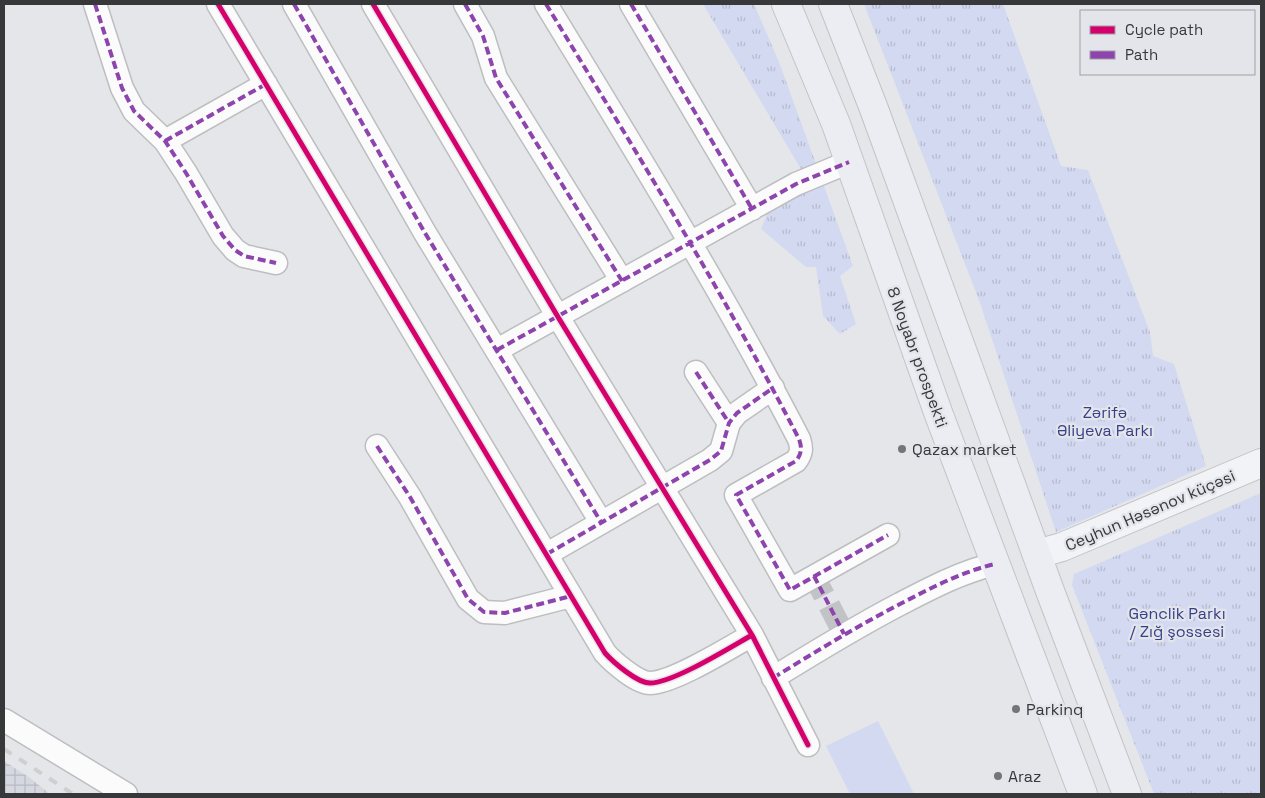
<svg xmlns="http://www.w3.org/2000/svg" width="1265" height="798" font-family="'Space Grotesk',sans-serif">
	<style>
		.industrial { fill: url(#industrial-grid) }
		.grass { fill: url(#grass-tufts) }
		.pitch { fill: #d3d9f1 }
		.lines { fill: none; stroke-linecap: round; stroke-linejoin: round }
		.minor-tunnel { stroke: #c2c3c6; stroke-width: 22; stroke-dasharray: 22 11; stroke-linecap: butt }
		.minor-casing { stroke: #bdbec0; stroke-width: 25 }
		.major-casing { stroke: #c2c3c4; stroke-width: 30 }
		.highway-casing { stroke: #c2c3c4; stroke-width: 30 }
		.minor { stroke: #fbfbfc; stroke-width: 22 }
		.major { stroke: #f2f3f7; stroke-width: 28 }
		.highway { stroke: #ebedf3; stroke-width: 28 }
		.rail { stroke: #cfcfd0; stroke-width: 4; stroke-dasharray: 9 9; stroke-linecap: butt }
		.quiet { stroke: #8e44ad; stroke-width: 4; stroke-dasharray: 8 4; stroke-linecap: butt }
		.cycleway-casing { stroke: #e3e5eb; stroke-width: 8 }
		.cycleway { stroke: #d6006c; stroke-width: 5 }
		.poi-dot { fill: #747577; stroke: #e3e5eb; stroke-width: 2 }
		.labels { text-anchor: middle; stroke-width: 4.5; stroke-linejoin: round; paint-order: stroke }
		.street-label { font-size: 16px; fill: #37383a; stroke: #e3e5eb }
		.park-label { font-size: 16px; fill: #37418a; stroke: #e3e5eb }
		.poi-label { font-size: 16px; fill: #37383a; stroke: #e3e5eb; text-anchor: start }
	</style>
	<defs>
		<pattern id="industrial-grid" width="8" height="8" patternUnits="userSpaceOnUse" patternTransform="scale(1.25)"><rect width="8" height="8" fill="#d6d8e1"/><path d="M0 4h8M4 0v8" fill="none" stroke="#b8bac2"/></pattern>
		<pattern id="grass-tufts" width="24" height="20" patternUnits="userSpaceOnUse" patternTransform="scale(1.25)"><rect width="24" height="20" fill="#d3d9f1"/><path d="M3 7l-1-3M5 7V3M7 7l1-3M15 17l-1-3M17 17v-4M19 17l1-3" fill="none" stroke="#b6bbcf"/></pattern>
	</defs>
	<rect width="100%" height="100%" fill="#e5e6e9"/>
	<!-- industrial -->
	<path class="industrial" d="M4 761 30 778 50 794H4Z"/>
	<!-- grass -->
	<path class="grass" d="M703 4H754L779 62 853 266 840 276 856 324 840 334 823 316 816 267H806L761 229 770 207 811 186Z
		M864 4H1003L1061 166 1088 170 1150 332 1153 356 1174 364 1206 466 1056 532 979 300Z
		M1261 493V794H1154L1072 585 1074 574Z"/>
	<!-- pitch -->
	<path class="pitch" d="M878 721 914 794H850L826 746Z"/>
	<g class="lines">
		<!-- minor-tunnel -->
		<path class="minor-tunnel" d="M814 576 844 634"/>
		<!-- minor casing -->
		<g class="minor-casing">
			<path id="minor" d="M95 4 122 88 134 111 165 141 186 173 223 236 235 250 244 256 276 263
				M218 4 605 653C613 662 637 683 650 683 673 683 729 648 752 635
				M294 4 425 233 601 522
				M373 4 558 317 752 635 808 745
				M465 4 483 36 496 78 622 281
				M546 4C633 147 722 290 799 439 802 448 802 453 796 461L736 495 790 590 888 535
				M631 4 752 209
				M165 141 266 84
				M497 350 796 184 849 162
				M696 372 729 423
				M377 446 410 497 468 599 484 612 505 613 571 596
				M547 554 710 460 721 451 729 423 737 413 773 388
				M773 678C815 652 856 627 900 604 931 588 961 572 995 564
				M4 720 126 794"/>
		</g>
		<!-- major casing -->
		<g class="major-casing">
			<path id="major" d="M1037 554 1062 547 1261 463"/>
		</g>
		<!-- highway casing -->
		<g class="highway-casing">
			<path id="highway" d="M786 4 836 124 939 415 1083 794
				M833 4 874 109 1050 591 1127 794"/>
		</g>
		<!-- minor -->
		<use href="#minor" class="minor"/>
		<!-- major -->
		<use href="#major" class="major"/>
		<!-- highway -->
		<use href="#highway" class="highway"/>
		<!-- rail -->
		<path class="rail" d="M4 749 73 794"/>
		<!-- quiet -->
		<path class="quiet" d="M95 4 122 88 134 111 165 141 186 173 223 236 235 250 244 256 276 263
			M294 4 425 233 601 522
			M465 4 483 36 496 78 622 281
			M546 4C633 147 722 290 799 439 802 448 802 453 796 461L736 495 790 590 888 535
			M631 4 752 209
			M165 141 266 84
			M497 350 796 184 849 162
			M696 372 729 423
			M377 446 410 497 468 599 484 612 505 613 571 596
			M547 554 710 460 721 451 729 423 737 413 773 388
			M814 576 844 634
			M773 678C815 652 856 627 900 604 931 588 961 572 995 564"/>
		<!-- cycleway casing -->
		<g class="cycleway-casing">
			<path id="cycleway" d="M218 4 605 653C613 662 637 683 650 683 673 683 729 648 752 635
				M373 4 558 317 752 635 808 745"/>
		</g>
		<!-- cycleway -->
		<use href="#cycleway" class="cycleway"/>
	</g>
	<!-- markers -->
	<g class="poi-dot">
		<circle cx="902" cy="449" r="5"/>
		<circle cx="1016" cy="709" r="5"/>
		<circle cx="998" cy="776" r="5"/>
	</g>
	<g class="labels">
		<!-- street labels -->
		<g class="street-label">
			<text transform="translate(918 357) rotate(70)" y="6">8 Noyabr prospekti</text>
			<text transform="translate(1150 510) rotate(-23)" y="6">Ceyhun Həsənov küçəsi</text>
		</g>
		<!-- park labels -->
		<g class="park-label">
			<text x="1105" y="418">Zərifə<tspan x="1105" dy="18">Əliyeva Parkı</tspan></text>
			<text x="1177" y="619">Gənclik Parkı<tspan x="1177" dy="18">/ Zığ şossesi</tspan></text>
		</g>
		<!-- poi labels -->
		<g class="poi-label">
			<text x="912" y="455">Qazax market</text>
			<text x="1026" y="715">Parkinq</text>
			<text x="1008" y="782">Araz</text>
		</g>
	</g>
	<!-- border -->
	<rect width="1265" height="798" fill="none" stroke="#37383a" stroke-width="10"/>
	<!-- legend -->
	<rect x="1080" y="10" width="175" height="65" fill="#e3e5eb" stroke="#9ea0a4"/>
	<rect x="1090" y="26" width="25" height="8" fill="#d6006c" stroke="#9ea0a4"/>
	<text x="1125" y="35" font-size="15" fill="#37383a">Cycle path</text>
	<rect x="1090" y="51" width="25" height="8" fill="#8e44ad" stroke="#9ea0a4"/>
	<text x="1125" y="60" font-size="15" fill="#37383a">Path</text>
</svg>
